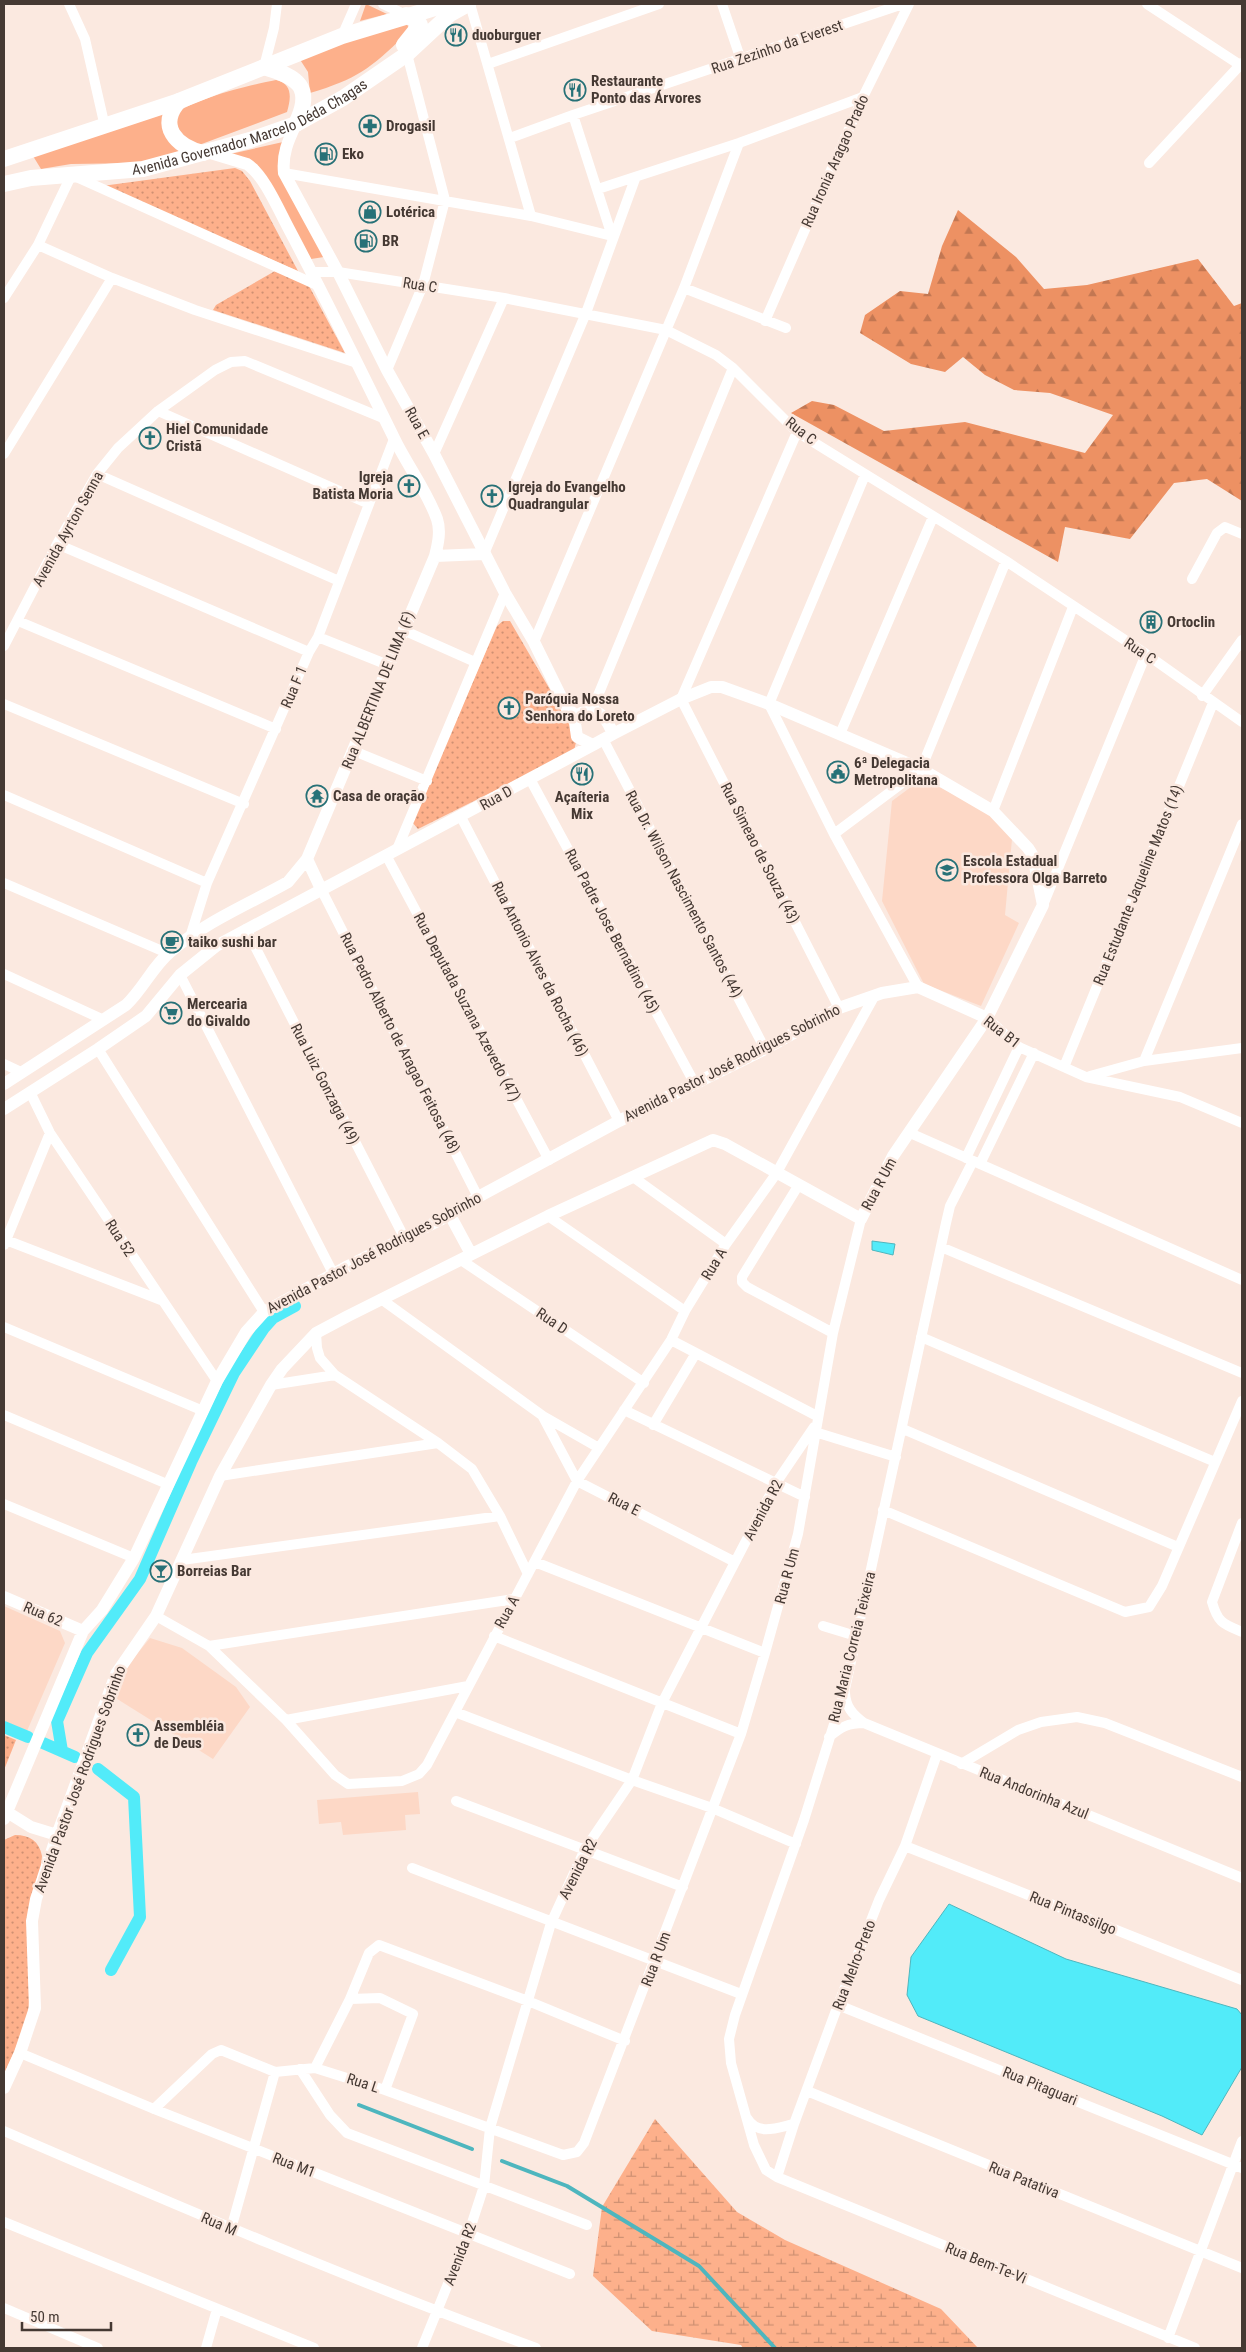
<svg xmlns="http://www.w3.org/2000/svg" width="1246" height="2352" font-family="'Roboto Condensed',sans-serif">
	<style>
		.built { fill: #fdd8c6 }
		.grass { fill: #fdb08b }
		.forest { fill: url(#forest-firs) }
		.wetland { fill: url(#wetland-marsh) }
		.park { fill: url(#park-dots) }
		.water { fill: #52ebf9; stroke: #4eb6be }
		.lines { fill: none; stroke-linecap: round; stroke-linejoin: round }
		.stream { stroke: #4eb6be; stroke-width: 4 }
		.canal { stroke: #52ebf9; stroke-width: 12 }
		.minor { stroke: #fff; stroke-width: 10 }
		.tertiary { stroke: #fff; stroke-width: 12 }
		.primary { stroke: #fff; stroke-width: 16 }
		.labels { text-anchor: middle; stroke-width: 5; stroke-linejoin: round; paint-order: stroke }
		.poi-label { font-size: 15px; font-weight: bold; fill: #453933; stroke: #fbe9e0; text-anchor: start }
		.street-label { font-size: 15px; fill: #453933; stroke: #fbe9e0 }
	</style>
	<defs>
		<pattern id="forest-firs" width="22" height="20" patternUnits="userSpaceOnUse" patternTransform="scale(1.25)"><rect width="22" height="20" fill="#ed9163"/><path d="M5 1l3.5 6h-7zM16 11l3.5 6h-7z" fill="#c27752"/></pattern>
		<pattern id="wetland-marsh" width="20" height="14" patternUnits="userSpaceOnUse" patternTransform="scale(1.25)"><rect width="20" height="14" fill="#fdb08b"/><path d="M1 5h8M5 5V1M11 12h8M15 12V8" fill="none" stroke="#cf9072"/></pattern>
		<pattern id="park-dots" width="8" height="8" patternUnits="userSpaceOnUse" patternTransform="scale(1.25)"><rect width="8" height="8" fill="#fdb08b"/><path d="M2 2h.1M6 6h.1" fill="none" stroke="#cf9072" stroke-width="1.8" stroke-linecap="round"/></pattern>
	</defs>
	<rect width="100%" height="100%" fill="#fbe9e0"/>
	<!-- built -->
	<path class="built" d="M915 784 939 787 990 812 1012 839 1005 915 1019 923 981 1006 924 984 882 901 892 801Z
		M4 1606 60 1631 65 1643 27 1731 4 1721Z
		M150 1638 182 1648 236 1687 250 1707 213 1759 114 1697 124 1670Z
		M418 1792 420 1814 405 1815 406 1830 343 1835 341 1822 319 1824 317 1800Z"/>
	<!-- grass -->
	<path class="grass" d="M366 4 387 14 360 21Z
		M402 21 407 24 409 29 405 35C370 69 357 79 310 93L308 72 299 58Z
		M276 80C293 84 291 98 287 112L199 145 180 136 174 115C192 99 250 85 276 80Z
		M164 113 185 152 138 163 71 164 41 169 33 156Z
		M283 142 280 149 324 257 311 259 257 164 226 155Z"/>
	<!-- forest -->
	<path class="forest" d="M958 210 1016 257 1044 289 1087 285 1198 259 1234 306 1242 303V501L1207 479 1174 483 1130 539 1065 527 1058 562 791 413 812 401 834 405 884 431 965 422 1085 453 1113 415 1050 393 1014 390 985 375 963 357 945 372 911 364 860 333 865 315 900 291 928 294 942 246Z"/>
	<!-- wetland -->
	<path class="wetland" d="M655 2119 737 2212 785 2240 941 2309 978 2348H743L741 2345 652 2331 593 2276 602 2207Z"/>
	<!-- park -->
	<path class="park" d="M235 168 242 171 250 181 298 271 102 186Z
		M275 271 309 286 345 353 213 310 216 305Z
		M503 621H510L573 729 576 742 574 751 418 829 412 822 497 626Z
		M4 1735 16 1740 4 1770Z
		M15 1835C30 1835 39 1841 42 1856L28 2013 21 2036 4 2075V1840Z"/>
	<!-- water -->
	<path class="water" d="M872 1241 895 1244 893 1255 872 1250Z
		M949 1904 1066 1959 1237 2009 1242 2015V2067L1202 2135 1162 2116 918 2016 907 1995 911 1957Z"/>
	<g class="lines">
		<!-- stream -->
		<path class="stream" d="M359 2105 472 2149
			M502 2161 567 2186 699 2266 775 2348"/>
		<!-- canal -->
		<path class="canal" d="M4 1727 28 1737
			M43 1743 75 1757
			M62 1751 57 1721 87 1653 140 1579 191 1462 234 1373 264 1328 273 1318 295 1306
			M98 1769 134 1797 140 1917 111 1970"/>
		<!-- minor -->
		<path class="minor" d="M69 4 85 39 105 127
			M383 4 406 15
			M470 4 531 216
			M722 4 741 60
			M1147 4 1240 65
			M342 36 356 4
			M488 64 659 4
			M264 67 274 28 277 4
			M573 115 612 236
			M510 138 573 115 903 4
			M1149 163 1242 63
			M284 173 531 216 612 236
			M74 176 319 286
			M598 189 739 143 863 97
			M38 245 112 278 195 310 357 363
			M312 272H338L504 298 666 330 716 355 733 368 797 432 1006 561 1146 654 1242 722
			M684 288 786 328
			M4 298 38 245 71 176
			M765 321 863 97 909 4
			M387 370 423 285 445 200 407 54
			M158 411 369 504
			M797 432 681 699 839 1008
			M4 454 112 278
			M434 454 504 298
			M97 474 339 581
			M865 475 769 704 834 834 918 987
			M57 544 309 652
			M484 554 586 313 635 179
			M1192 579 1217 533 1225 527 1242 534
			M18 621 276 729
			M403 630 475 662
			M318 637 388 665
			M534 642 684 288 739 143
			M4 646 57 544 97 474 118 448 158 411 215 370 231 362 245 361 385 419
			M1202 696 1242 640
			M4 704 244 804
			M592 710 733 368
			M840 734 933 517
			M603 739 765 1049
			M354 751 427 781
			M530 779 695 1084
			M4 795 207 883
			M993 811 1073 607
			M461 817 619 1121
			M834 834 921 769 1006 561
			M398 847 505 593
			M386 855 549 1160
			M4 883 167 953
			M321 889 478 1197
			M1043 905 1146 654
			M246 929 405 1239
			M191 934 207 883 309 652 318 637 394 439
			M4 974 104 1020
			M180 975 334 1275
			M987 1018 1019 1047 1086 1077 1180 1097 1242 1123
			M98 1049 264 1312
			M1144 1061 1242 824
			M4 1064 21 1072
			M1064 1067 1213 703
			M1090 1076 1144 1061 1242 1048
			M30 1092 50 1133 217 1381
			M910 1133 1242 1280
			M966 1158 1019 1047
			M973 1161 950 1206 946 1223 845 1689 804 1820 735 2015 729 2039 731 2063 754 2145 766 2170 777 2177 1195 2348
			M980 1164 1034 1053
			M633 1177 726 1244
			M798 1186 742 1277V1282L747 1287 833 1333
			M548 1216 685 1311
			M6 1240 161 1300
			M4 1245 50 1133
			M941 1247 1242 1373
			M461 1260 644 1383
			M381 1299 543 1416 599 1448
			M4 1327 201 1410
			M316 1333 317 1348 320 1358 335 1375 438 1443 472 1469 500 1516 528 1574
			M921 1337 1215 1462
			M671 1340 817 1416
			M271 1385 335 1375
			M624 1410 805 1497
			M4 1415 167 1484
			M543 1417 577 1481 735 1562
			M653 1425 696 1353
			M903 1429 1178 1547
			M815 1432 896 1457
			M220 1476 438 1443
			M4 1504 134 1558
			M883 1510 1125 1612 1149 1607 1162 1586 1242 1401
			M1242 1523 1212 1602C1218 1623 1223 1624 1242 1632
			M182 1560 500 1516
			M535 1562 765 1653
			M156 1616 209 1646 286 1720 335 1775 348 1784 402 1781 419 1774 427 1765 577 1481 671 1340 685 1311 726 1244 776 1174 875 995
			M823 1626 856 1636
			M494 1636 741 1734
			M209 1646 514 1599
			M845 1693C846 1707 852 1714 864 1723L1242 1878
			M455 1712 632 1780 712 1808 796 1844
			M286 1720 468 1686
			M829 1737C841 1727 848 1723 864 1723
			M961 1764 1018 1730 1041 1722 1077 1717 1105 1723 1242 1777
			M456 1801 683 1887
			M905 1846 1242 1980
			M412 1868 741 1994
			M350 1999 380 1998 413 2014 385 2090
			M838 2005 1242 2168
			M20 2053 154 2109 570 2274
			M315 2068 350 1999 369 1953 379 1945 528 2001 625 2041
			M300 2069 330 2115 347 2133 587 2225
			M807 2091 1242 2268
			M154 2109 212 2054 221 2050 275 2072 315 2068 385 2090 563 2155 577 2152 584 2143 741 1734 765 1653 798 1534 833 1333 861 1219
			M747 2118C758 2136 776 2128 794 2124
			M4 2131C180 2207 356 2282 536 2348
			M777 2177 794 2124 838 2005 879 1900 905 1846 937 1754
			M4 2222 314 2348
			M231 2229 275 2072
			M4 2308 98 2348
			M1168 2338 1242 2141
			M206 2348 217 2309
			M422 2348 469 2232 484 2186 490 2128 551 1923 585 1849 632 1780 662 1703 776 1483 814 1427"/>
		<!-- tertiary -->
		<path class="tertiary" d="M296 124C288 141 282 154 284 173L338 272 387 370 434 454 505 593 534 642 566 707 577 717
			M435 556 484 554
			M592 710C604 714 608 722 613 734L593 745 577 737 575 723 581 713Z
			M307 859 321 889
			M4 1084 126 1005C143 989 153 966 170 952 205 922 249 904 288 882L307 859 435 556C438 544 441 531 437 519 427 491 407 465 394 438 360 369 326 299 290 231 279 211 265 176 247 164L207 152
			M4 1109 98 1049 146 1016 180 975 216 946 593 745
			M450 1215 471 1254
			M4 1597 83 1631
			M7 1812 31 1827 57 1835
			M4 1819 83 1631 102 1610 134 1558 217 1381 246 1332 264 1312 348 1266 450 1215 478 1197 619 1121 765 1049 839 1008 882 993 918 987 987 1018
			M4 2088 20 2053 35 2008 32 1921 36 1899 57 1835 116 1674 156 1616 220 1476 271 1385 282 1369 316 1333 348 1316 548 1216 713 1140 725 1144 861 1219 893 1156 987 1018 1043 905 1033 856 1028 848 993 811 921 769 769 704 722 687H711L681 699 613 734"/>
		<!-- primary -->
		<g class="primary">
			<path d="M404 45 420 25 418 21 406 15"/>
			<path d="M264 67C298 77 314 87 296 124"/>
			<path d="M179 101C157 126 176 146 203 153"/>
			<path d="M4 159 179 101 342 36 448 4"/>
			<path id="s1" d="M4 184 31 178 143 169 250 140 296 124 343 98 407 54 450 14 468 4"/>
		</g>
	</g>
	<!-- icons -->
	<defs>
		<g id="restaurant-ring" transform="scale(1.125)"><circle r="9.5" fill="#fbe9e0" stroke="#277177" stroke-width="1.5"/><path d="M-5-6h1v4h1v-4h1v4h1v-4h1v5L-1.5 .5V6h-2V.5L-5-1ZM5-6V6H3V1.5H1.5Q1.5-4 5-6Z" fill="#277177"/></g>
		<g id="pharmacy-ring" transform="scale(1.125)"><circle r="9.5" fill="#fbe9e0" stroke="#277177" stroke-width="1.5"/><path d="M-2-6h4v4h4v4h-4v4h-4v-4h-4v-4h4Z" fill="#277177"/></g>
		<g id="fuel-ring" transform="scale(1.125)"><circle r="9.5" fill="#fbe9e0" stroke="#277177" stroke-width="1.5"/><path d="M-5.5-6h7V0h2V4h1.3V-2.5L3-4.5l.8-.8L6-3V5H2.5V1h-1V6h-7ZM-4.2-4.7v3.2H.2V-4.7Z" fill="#277177"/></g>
		<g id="shop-ring" transform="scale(1.125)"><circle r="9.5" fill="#fbe9e0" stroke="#277177" stroke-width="1.5"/><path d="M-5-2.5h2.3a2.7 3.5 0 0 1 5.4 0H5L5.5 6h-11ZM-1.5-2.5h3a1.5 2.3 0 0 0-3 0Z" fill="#277177"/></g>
		<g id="church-ring" transform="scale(1.125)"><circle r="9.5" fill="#fbe9e0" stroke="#277177" stroke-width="1.5"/><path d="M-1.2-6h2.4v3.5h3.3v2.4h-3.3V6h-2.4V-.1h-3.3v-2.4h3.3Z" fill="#277177"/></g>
		<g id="building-ring" transform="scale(1.125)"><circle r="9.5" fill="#fbe9e0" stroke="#277177" stroke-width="1.5"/><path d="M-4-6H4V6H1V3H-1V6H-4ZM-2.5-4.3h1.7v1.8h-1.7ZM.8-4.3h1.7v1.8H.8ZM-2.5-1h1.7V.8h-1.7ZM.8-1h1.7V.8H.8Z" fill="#277177"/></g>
		<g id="civic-ring" transform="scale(1.125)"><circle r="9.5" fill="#fbe9e0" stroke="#277177" stroke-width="1.5"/><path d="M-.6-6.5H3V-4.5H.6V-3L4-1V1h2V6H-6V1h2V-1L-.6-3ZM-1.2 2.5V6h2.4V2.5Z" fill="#277177"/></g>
		<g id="temple-ring" transform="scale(1.125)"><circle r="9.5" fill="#fbe9e0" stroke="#277177" stroke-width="1.5"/><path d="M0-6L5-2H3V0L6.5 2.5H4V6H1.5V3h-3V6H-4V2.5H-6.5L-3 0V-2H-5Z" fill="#277177"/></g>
		<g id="school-ring" transform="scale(1.125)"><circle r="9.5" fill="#fbe9e0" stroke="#277177" stroke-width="1.5"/><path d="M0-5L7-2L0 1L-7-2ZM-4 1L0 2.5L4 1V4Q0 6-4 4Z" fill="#277177"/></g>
		<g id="cafe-ring" transform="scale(1.125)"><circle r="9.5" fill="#fbe9e0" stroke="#277177" stroke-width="1.5"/><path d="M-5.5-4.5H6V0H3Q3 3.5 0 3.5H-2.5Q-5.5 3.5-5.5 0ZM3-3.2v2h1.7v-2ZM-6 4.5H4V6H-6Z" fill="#277177"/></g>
		<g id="supermarket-ring" transform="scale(1.125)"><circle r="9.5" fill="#fbe9e0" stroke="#277177" stroke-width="1.5"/><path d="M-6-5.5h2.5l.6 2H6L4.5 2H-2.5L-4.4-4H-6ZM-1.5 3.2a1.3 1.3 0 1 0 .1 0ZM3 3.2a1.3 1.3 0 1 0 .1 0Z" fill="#277177"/></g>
		<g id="bar-ring" transform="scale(1.125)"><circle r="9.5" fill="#fbe9e0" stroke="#277177" stroke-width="1.5"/><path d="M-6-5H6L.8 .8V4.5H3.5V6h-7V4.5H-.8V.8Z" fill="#277177"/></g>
	</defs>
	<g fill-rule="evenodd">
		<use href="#restaurant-ring" x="456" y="35"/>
		<use href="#restaurant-ring" x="575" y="90"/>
		<use href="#pharmacy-ring" x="370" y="126"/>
		<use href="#fuel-ring" x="326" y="154"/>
		<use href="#shop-ring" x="370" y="212"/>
		<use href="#fuel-ring" x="366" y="241"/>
		<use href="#church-ring" x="150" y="438"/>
		<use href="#church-ring" x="409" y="486"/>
		<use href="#church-ring" x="492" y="496"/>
		<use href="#building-ring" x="1151" y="622"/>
		<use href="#church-ring" x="509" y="708"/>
		<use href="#civic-ring" x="838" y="772"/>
		<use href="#restaurant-ring" x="582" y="774"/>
		<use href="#temple-ring" x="317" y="796"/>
		<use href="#school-ring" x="947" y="870"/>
		<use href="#cafe-ring" x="172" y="942"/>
		<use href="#supermarket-ring" x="171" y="1013"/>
		<use href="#bar-ring" x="161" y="1571"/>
		<use href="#church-ring" x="138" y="1735"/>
	</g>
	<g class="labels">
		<!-- poi labels -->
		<g class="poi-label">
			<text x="472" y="40">duoburguer</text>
			<text x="591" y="86">Restaurante<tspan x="591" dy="17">Ponto das Árvores</tspan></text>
			<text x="386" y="131">Drogasil</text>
			<text x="342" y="159">Eko</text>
			<text x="386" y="217">Lotérica</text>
			<text x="382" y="246">BR</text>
			<text x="166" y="434">Hiel Comunidade<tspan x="166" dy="17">Cristã</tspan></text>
			<text x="393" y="482" text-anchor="end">Igreja<tspan x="393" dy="17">Batista Moria</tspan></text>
			<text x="508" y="492">Igreja do Evangelho<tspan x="508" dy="17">Quadrangular</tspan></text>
			<text x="1167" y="627">Ortoclin</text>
			<text x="525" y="704">Paróquia Nossa<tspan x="525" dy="17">Senhora do Loreto</tspan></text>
			<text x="854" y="768">6ª Delegacia<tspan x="854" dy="17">Metropolitana</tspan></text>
			<text x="333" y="801">Casa de oração</text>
			<text x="582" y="802" text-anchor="middle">Açaíteria<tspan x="582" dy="17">Mix</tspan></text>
			<text x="963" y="866">Escola Estadual<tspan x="963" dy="17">Professora Olga Barreto</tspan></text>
			<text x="188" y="947">taiko sushi bar</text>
			<text x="187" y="1009">Mercearia<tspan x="187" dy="17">do Givaldo</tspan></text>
			<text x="177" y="1576">Borreias Bar</text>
			<text x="154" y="1731">Assembléia<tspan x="154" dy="17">de Deus</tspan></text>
		</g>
		<!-- street labels -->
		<g class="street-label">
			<text transform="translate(777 47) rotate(-19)" y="5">Rua Zezinho da Everest</text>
			<text dy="5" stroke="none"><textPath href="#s1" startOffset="255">Avenida Governador Marcelo Déda Chagas</textPath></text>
			<text transform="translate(835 161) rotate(-66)" y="5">Rua Ironia Aragao Prado</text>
			<text transform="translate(420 285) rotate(9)" y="5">Rua C</text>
			<text transform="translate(417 423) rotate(61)" y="5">Rua E</text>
			<text transform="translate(801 431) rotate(38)" y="5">Rua C</text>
			<text transform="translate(68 529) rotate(-61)" y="5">Avenida Ayrton Senna</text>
			<text transform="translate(1140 651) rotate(34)" y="5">Rua C</text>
			<text transform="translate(294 687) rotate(-67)" y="5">Rua F 1</text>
			<text transform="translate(378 690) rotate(-68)" y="5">Rua ALBERTINA DE LIMA (F)</text>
			<text transform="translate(496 798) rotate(-29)" y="5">Rua D</text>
			<text transform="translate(760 853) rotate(63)" y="5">Rua Simeao de Souza (43)</text>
			<text transform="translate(1138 885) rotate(-68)" y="5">Rua Estudante Jaqueline Matos (14)</text>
			<text transform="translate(684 894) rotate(62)" y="5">Rua Dr. Wilson Nascimento Santos (44)</text>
			<text transform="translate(612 931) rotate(62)" y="5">Rua Padre Jose Bernadino (45)</text>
			<text transform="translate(540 969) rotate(63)" y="5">Rua Antonio Alves da Rocha (46)</text>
			<text transform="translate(467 1007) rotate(62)" y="5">Rua Deputada Suzana Azevedo (47)</text>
			<text transform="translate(1002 1032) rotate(38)" y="5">Rua B1</text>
			<text transform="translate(400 1043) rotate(63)" y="5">Rua Pedro Alberto de Aragao Feitosa (48)</text>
			<text transform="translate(732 1063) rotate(-27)" y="5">Avenida Pastor José Rodrigues Sobrinho</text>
			<text transform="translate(325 1084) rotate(63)" y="5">Rua Luiz Gonzaga (49)</text>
			<text transform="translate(879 1184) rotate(-62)" y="5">Rua R Um</text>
			<text transform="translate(120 1238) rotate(57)" y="5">Rua 52</text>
			<text transform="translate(374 1253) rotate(-28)" y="5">Avenida Pastor José Rodrigues Sobrinho</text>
			<text transform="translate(714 1264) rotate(-59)" y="5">Rua A</text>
			<text transform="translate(552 1321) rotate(34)" y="5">Rua D</text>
			<text transform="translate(624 1504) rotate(27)" y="5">Rua E</text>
			<text transform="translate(763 1510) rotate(-62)" y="5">Avenida R2</text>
			<text transform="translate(787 1576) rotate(-75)" y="5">Rua R Um</text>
			<text transform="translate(507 1612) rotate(-61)" y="5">Rua A</text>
			<text transform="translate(43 1614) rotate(23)" y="5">Rua 62</text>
			<text transform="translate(852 1647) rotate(-76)" y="5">Rua Maria Correia Teixeira</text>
			<text transform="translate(80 1779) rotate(-70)" y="5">Avenida Pastor José Rodrigues Sobrinho</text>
			<text transform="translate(1034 1793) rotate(22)" y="5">Rua Andorinha Azul</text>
			<text transform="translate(578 1869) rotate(-63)" y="5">Avenida R2</text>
			<text transform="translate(1073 1913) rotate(22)" y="5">Rua Pintassilgo</text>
			<text transform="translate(656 1959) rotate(-69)" y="5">Rua R Um</text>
			<text transform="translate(854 1965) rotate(-69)" y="5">Rua Melro-Preto</text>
			<text transform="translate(363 2083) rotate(18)" y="5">Rua L</text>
			<text transform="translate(1040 2086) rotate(22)" y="5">Rua Pitaguari</text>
			<text transform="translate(294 2165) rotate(21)" y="5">Rua M1</text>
			<text transform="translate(1024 2180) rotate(22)" y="5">Rua Patativa</text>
			<text transform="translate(219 2224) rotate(23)" y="5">Rua M</text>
			<text transform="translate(460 2254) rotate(-69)" y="5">Avenida R2</text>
			<text transform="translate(986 2263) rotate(22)" y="5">Rua Bem-Te-Vi</text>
		</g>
	</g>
	<!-- border -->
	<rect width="1246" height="2352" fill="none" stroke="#453933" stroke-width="10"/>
	<!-- scale -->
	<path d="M22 2322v8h89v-8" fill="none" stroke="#453933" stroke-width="2.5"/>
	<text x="30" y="2322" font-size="15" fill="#453933" stroke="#fbe9e0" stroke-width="4" paint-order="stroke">50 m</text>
</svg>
